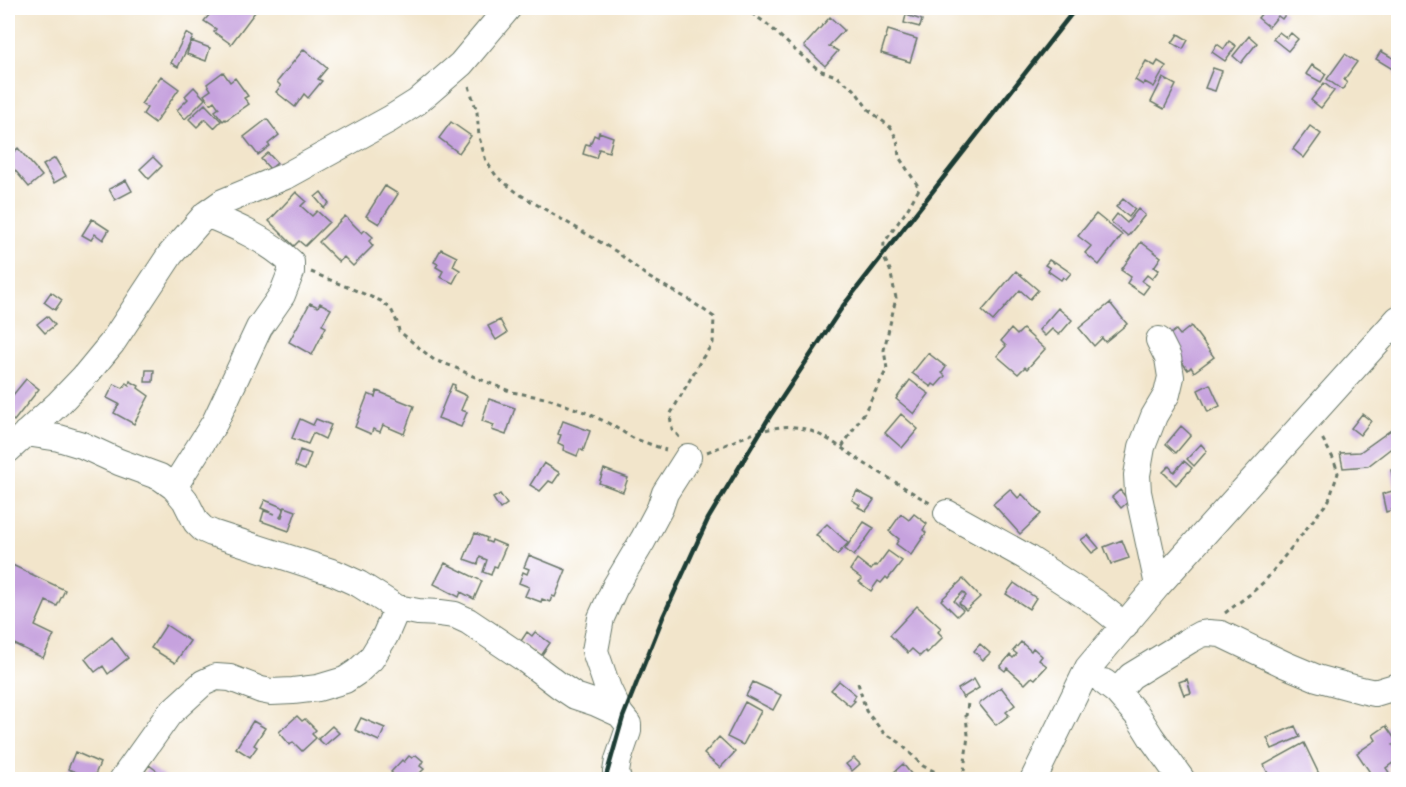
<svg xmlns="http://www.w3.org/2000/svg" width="1406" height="787" font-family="Itim,sans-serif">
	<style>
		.building { fill: #c6a2de }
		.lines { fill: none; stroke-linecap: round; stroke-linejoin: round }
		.minor-casing { stroke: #697869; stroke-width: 28 }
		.path { stroke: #697869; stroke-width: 3; stroke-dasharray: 4.5 4.5; stroke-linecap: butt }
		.minor { stroke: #fff; stroke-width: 26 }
		.rail { stroke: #1f3d34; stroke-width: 4.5 }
	</style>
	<rect width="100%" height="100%" fill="#fff"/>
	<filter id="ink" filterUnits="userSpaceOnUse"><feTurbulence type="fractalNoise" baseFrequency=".0167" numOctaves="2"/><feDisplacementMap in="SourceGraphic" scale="12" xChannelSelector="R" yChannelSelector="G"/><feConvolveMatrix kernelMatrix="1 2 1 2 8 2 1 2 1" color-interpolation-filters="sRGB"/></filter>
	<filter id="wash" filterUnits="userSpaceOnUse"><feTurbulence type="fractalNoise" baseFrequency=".008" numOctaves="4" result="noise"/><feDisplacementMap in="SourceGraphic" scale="24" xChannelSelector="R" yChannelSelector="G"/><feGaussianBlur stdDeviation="1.35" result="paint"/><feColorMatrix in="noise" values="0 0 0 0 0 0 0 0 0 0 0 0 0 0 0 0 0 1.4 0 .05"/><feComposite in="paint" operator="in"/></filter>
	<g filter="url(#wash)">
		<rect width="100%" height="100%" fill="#f2e5cb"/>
		<g id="blocks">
			<!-- building -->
			<path class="building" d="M215 8H258L231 44 214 32 216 29 204 21Z
				M1266 8H1281L1287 12 1282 19 1278 16 1269 27 1258 18Z
				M906 15 922 20 920 27 904 23Z
				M830 17 844 30 829 46 838 51 825 66 804 46Z
				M888 30 917 39 910 62 881 53Z
				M1279 32 1287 38 1291 33 1298 39 1288 51 1273 39Z
				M186 33 193 37 178 67 171 63Z
				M1178 34 1188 40 1183 49 1172 43Z
				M1249 36 1257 43 1241 63 1233 56Z
				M191 41 210 48 206 61 187 54Z
				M1229 41 1236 46 1225 61 1212 52 1217 44 1224 49Z
				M304 49 327 68 318 79 322 81 308 98 304 94 295 107 276 92 281 86 277 82Z
				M1381 51 1398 61V76L1395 74 1396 71 1376 59Z
				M1345 54 1357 62 1344 80 1347 83 1342 90 1327 79Z
				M1146 61 1155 66 1158 61 1166 66 1154 87 1145 82 1143 85 1135 80Z
				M1312 65 1326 74 1321 82 1306 74Z
				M1213 68 1222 71 1215 91 1205 88Z
				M223 72 230 82 235 78 248 96 244 98 249 104 226 120 225 119 223 121 215 111 219 108 214 101 210 104 204 95 211 90 207 84Z
				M161 76 179 89 155 123 143 114 147 108 141 104Z
				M1163 78 1176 85 1164 109 1151 102Z
				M1324 83 1334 91 1321 108 1311 100Z
				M194 87 205 99 185 119 177 110 188 99 185 96Z
				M205 104 221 121 214 128 205 119 197 127 189 119Z
				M267 119 279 135 268 144 270 146 258 155 244 137Z
				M451 122 471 136 459 153 439 138Z
				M1310 126 1321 134 1304 158 1293 149Z
				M599 132 613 137 609 152 599 149 596 158 583 154 586 144 590 145 594 135 598 137Z
				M18 148 42 176 29 187 8 162V157Z
				M268 153 277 163 270 169 261 159Z
				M153 157 162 166 149 179 140 169Z
				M55 158 66 176 54 183 43 165Z
				M126 180 132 191 115 200 109 189Z
				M385 186 398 194 379 224 366 216Z
				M296 192 306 201 301 206 312 216 317 211 329 222 305 246 299 241 294 246 269 221Z
				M321 192 329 203 324 208 315 197Z
				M1123 199 1135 209 1129 217 1116 207Z
				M1138 209 1145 215 1128 236 1111 222 1117 214 1127 223Z
				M1096 214 1122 235 1099 265 1085 253 1091 246 1078 236Z
				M345 216 362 233 365 230 373 237 369 241 373 246 353 266 344 257 339 262 319 242Z
				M92 219 109 230 103 240 95 234 91 240 82 235Z
				M1141 242 1161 257 1154 267 1159 270 1152 279 1147 275 1142 281 1149 286 1143 294 1127 283 1131 277 1121 270Z
				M441 249 457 257 453 266 460 270 453 283 440 277 443 271 436 267 438 264 434 262Z
				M1049 260 1054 263 1055 262 1071 273 1066 279 1063 277 1061 280 1048 271 1050 268 1045 265Z
				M1016 271 1038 290 1030 299 1020 290 993 321 982 311Z
				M51 292 62 300 55 310 44 302Z
				M310 303 318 307 320 303 331 309 322 325 326 327 312 355 289 342Z
				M1110 303 1127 324 1105 342 1102 338 1094 346 1079 328Z
				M1058 308 1072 320 1059 335 1052 329 1045 336 1039 330Z
				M47 316 55 325 45 333 37 324Z
				M500 320 507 333 496 340 488 326Z
				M1191 326 1214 357 1194 372 1191 367 1188 370 1164 339 1176 330 1180 335Z
				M1011 329 1017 335 1023 329 1045 349 1027 369 1025 367 1018 374 997 356 1006 346 1001 341Z
				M928 353 946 367 942 373 945 376 936 386 933 384 931 387 912 373Z
				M146 370H154L153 382H145Z
				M26 379 39 389 14 421 8 416V401Z
				M910 380 929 394 914 414 896 399Z
				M130 381 139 386 138 388 149 396 134 424 114 413 119 404 107 398 114 384 123 388 126 383 129 385Z
				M452 384 455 385 454 390 467 396 461 410 467 412 461 427 438 418Z
				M1210 384 1220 406 1208 412 1198 390Z
				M377 391 414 406 404 434 383 425 380 432 373 429 371 434 355 427 368 394 375 397Z
				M489 399 515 408 506 435 492 430 494 425 482 421Z
				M901 414 918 429 902 448 885 433Z
				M1362 414 1371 421 1360 435 1351 428Z
				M300 419 313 425 316 419 331 425 325 439 313 433 308 444 292 438Z
				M563 421 590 431 583 451 580 449 577 456 563 450 564 446 558 443 561 435 558 434Z
				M1398 425V443L1368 466 1343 468 1340 453 1360 452Z
				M1181 426 1191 435 1176 453 1166 444Z
				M1201 444 1207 451 1194 466 1187 459Z
				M300 450 311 454 305 470 295 466Z
				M1184 461 1192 468 1176 485 1163 472 1169 466 1174 472Z
				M544 463 560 473 553 483 549 481 540 491 530 485Z
				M1398 468V508L1386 512 1382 494 1396 490 1391 470Z
				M604 469 628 478 623 492 599 483Z
				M1010 489 1018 498 1022 494 1041 514 1020 534 993 504Z
				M1120 490 1129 501 1121 508 1112 497Z
				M857 491 874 500 866 511 858 507 860 505 852 500Z
				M500 494 507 504 500 509 493 498Z
				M265 500 284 508 280 517H282L285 507 296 511 289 531 261 521 264 511 275 514 261 508Z
				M901 514 909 520 914 514 927 524 923 530 926 533 911 555 896 544 899 539 889 531Z
				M864 522 874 528 854 556 845 549Z
				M827 524 848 543 837 555 816 535Z
				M475 533 487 538 486 541 491 543 492 540 506 546 497 567 494 566 491 575 483 572 487 560 480 557 478 564 464 559Z
				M1088 535 1099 548 1092 553 1081 540Z
				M1122 540 1129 558 1111 564 1104 547Z
				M888 551 902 561 888 579 886 577 881 583 878 581 871 591 859 582 862 579 850 570 857 559 871 570 875 565 877 566Z
				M529 555 566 570 555 597 552 596 550 602 542 599 541 602 525 596 529 587 519 583 523 572 527 574 529 569 524 567Z
				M8 563 65 590 57 606 46 601 35 626 54 635 43 658 8 641Z
				M445 563 482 581 474 599 461 592 459 597 434 584Z
				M963 579 980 597 966 610 959 603 966 596 963 592 954 601 963 610 957 616 941 600Z
				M1014 583 1036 598 1029 609 1006 594Z
				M917 606 941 628 938 632 943 637 927 653 925 651 920 656 912 649 908 653 890 635Z
				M166 625 190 641 175 663 151 648Z
				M527 632 532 636 535 632 550 643 541 656 521 641Z
				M112 637 128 658 108 674 103 666 95 672 85 659Z
				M1021 642 1031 651 1033 648 1042 656 1039 660 1047 666 1035 679 1032 677 1025 684 1007 668 1005 671 1000 667 1010 655 1013 658 1017 654 1013 651Z
				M980 644 990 653 983 660 974 651Z
				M974 679 979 688 963 698 958 689Z
				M1187 679 1191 693 1184 695 1179 682Z
				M839 681 856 695 853 700 855 701 850 706 831 690Z
				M753 682 781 695 773 710 746 696Z
				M1001 687 1015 705 1006 712 1009 715 996 725 979 704Z
				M745 702 761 711 743 745 727 737Z
				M297 716 302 721 305 719 316 730 312 734 316 738 302 751 293 742 290 745 279 732Z
				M361 718 385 728 379 741 355 730Z
				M253 721 265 728 254 745 257 747 250 757 236 748Z
				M332 726 339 733 325 745 318 739Z
				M1295 726 1300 737 1272 749 1267 738Z
				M1386 726 1397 742 1393 745 1398 752V759L1386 768 1390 774 1383 780H1375L1357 753 1376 740 1373 735Z
				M719 737 735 752 720 768 704 754Z
				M1304 743 1320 776 1314 780H1271L1264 765Z
				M75 752 100 763 93 779 68 769Z
				M416 755 423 761 420 766 424 769 419 774 425 780H399L391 772 402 760 404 762 409 756 412 758Z
				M854 758 860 764 852 771 846 764Z
				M903 764 916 780H901L894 772Z
				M149 765 169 780H139Z"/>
		</g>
	</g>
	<g filter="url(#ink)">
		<use href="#blocks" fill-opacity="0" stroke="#697869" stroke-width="1.5"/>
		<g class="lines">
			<!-- minor casing -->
			<g class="minor-casing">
				<path id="minor" d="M26 433 59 438 82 445 119 462 160 477 174 487 185 500 196 522 203 529 212 533 335 573 359 584 397 608 418 612 440 613 455 615 468 621 523 658 560 686 575 696 596 703 620 714
					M8 450 59 403 84 377 112 343 170 255 206 214 223 202 288 175 390 119 417 102 461 64 508 8
					M174 487 215 422 259 328 282 295 291 272V262C267 240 236 226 206 214
					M947 513 1026 557 1095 602 1125 626
					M1158 585 1138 492 1137 475 1142 447 1154 416 1167 394 1171 377 1168 358 1159 340
					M1104 682 1117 692 1138 716 1151 737 1182 780
					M1117 692 1131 676 1190 640 1201 634 1208 633 1221 634 1286 665 1317 678 1361 690 1375 693 1398 686
					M122 780 169 714 203 683 216 677 230 678 261 690 271 692 293 691 318 688 345 680 357 672 371 659 385 636 397 608
					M618 780 616 772 618 760 628 731V724L620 714 608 689 595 651 601 618 615 587 643 540 660 508 665 493 688 457
					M1033 780 1088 668 1158 585 1398 319"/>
			</g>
			<!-- path -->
			<path class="path" d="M744 8 767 24 795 50 819 70 836 76 854 89 868 109 890 127 897 139 899 157 918 186 919 189 907 210 884 243 883 256 890 270 896 298 884 350 887 369 864 413 842 447
				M469 86 477 112 479 137 486 161 497 177 519 194 617 252 648 277 688 299 714 317 713 343 701 360 670 415 672 429 680 438
				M311 272 381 301 391 309 397 322 399 331 434 360 454 367 477 378 512 392 550 399 587 413 608 423 633 438 666 450
				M707 452C732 443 754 430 781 427 814 423 841 449 867 465 888 477 909 491 930 503
				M1225 613 1249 595 1265 581 1329 500 1338 473 1334 460 1321 436
				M858 683 866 711 883 732 899 742 923 766 946 777 962 780
				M963 780 968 735 966 716 968 703"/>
			<!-- minor -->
			<use href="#minor" class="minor"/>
			<!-- rail -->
			<path class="rail" d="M605 780 623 717 663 617 708 519 770 416 843 306 1076 8"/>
		</g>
	</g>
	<!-- margin -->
	<rect width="1406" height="787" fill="none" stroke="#fff" stroke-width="30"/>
</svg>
